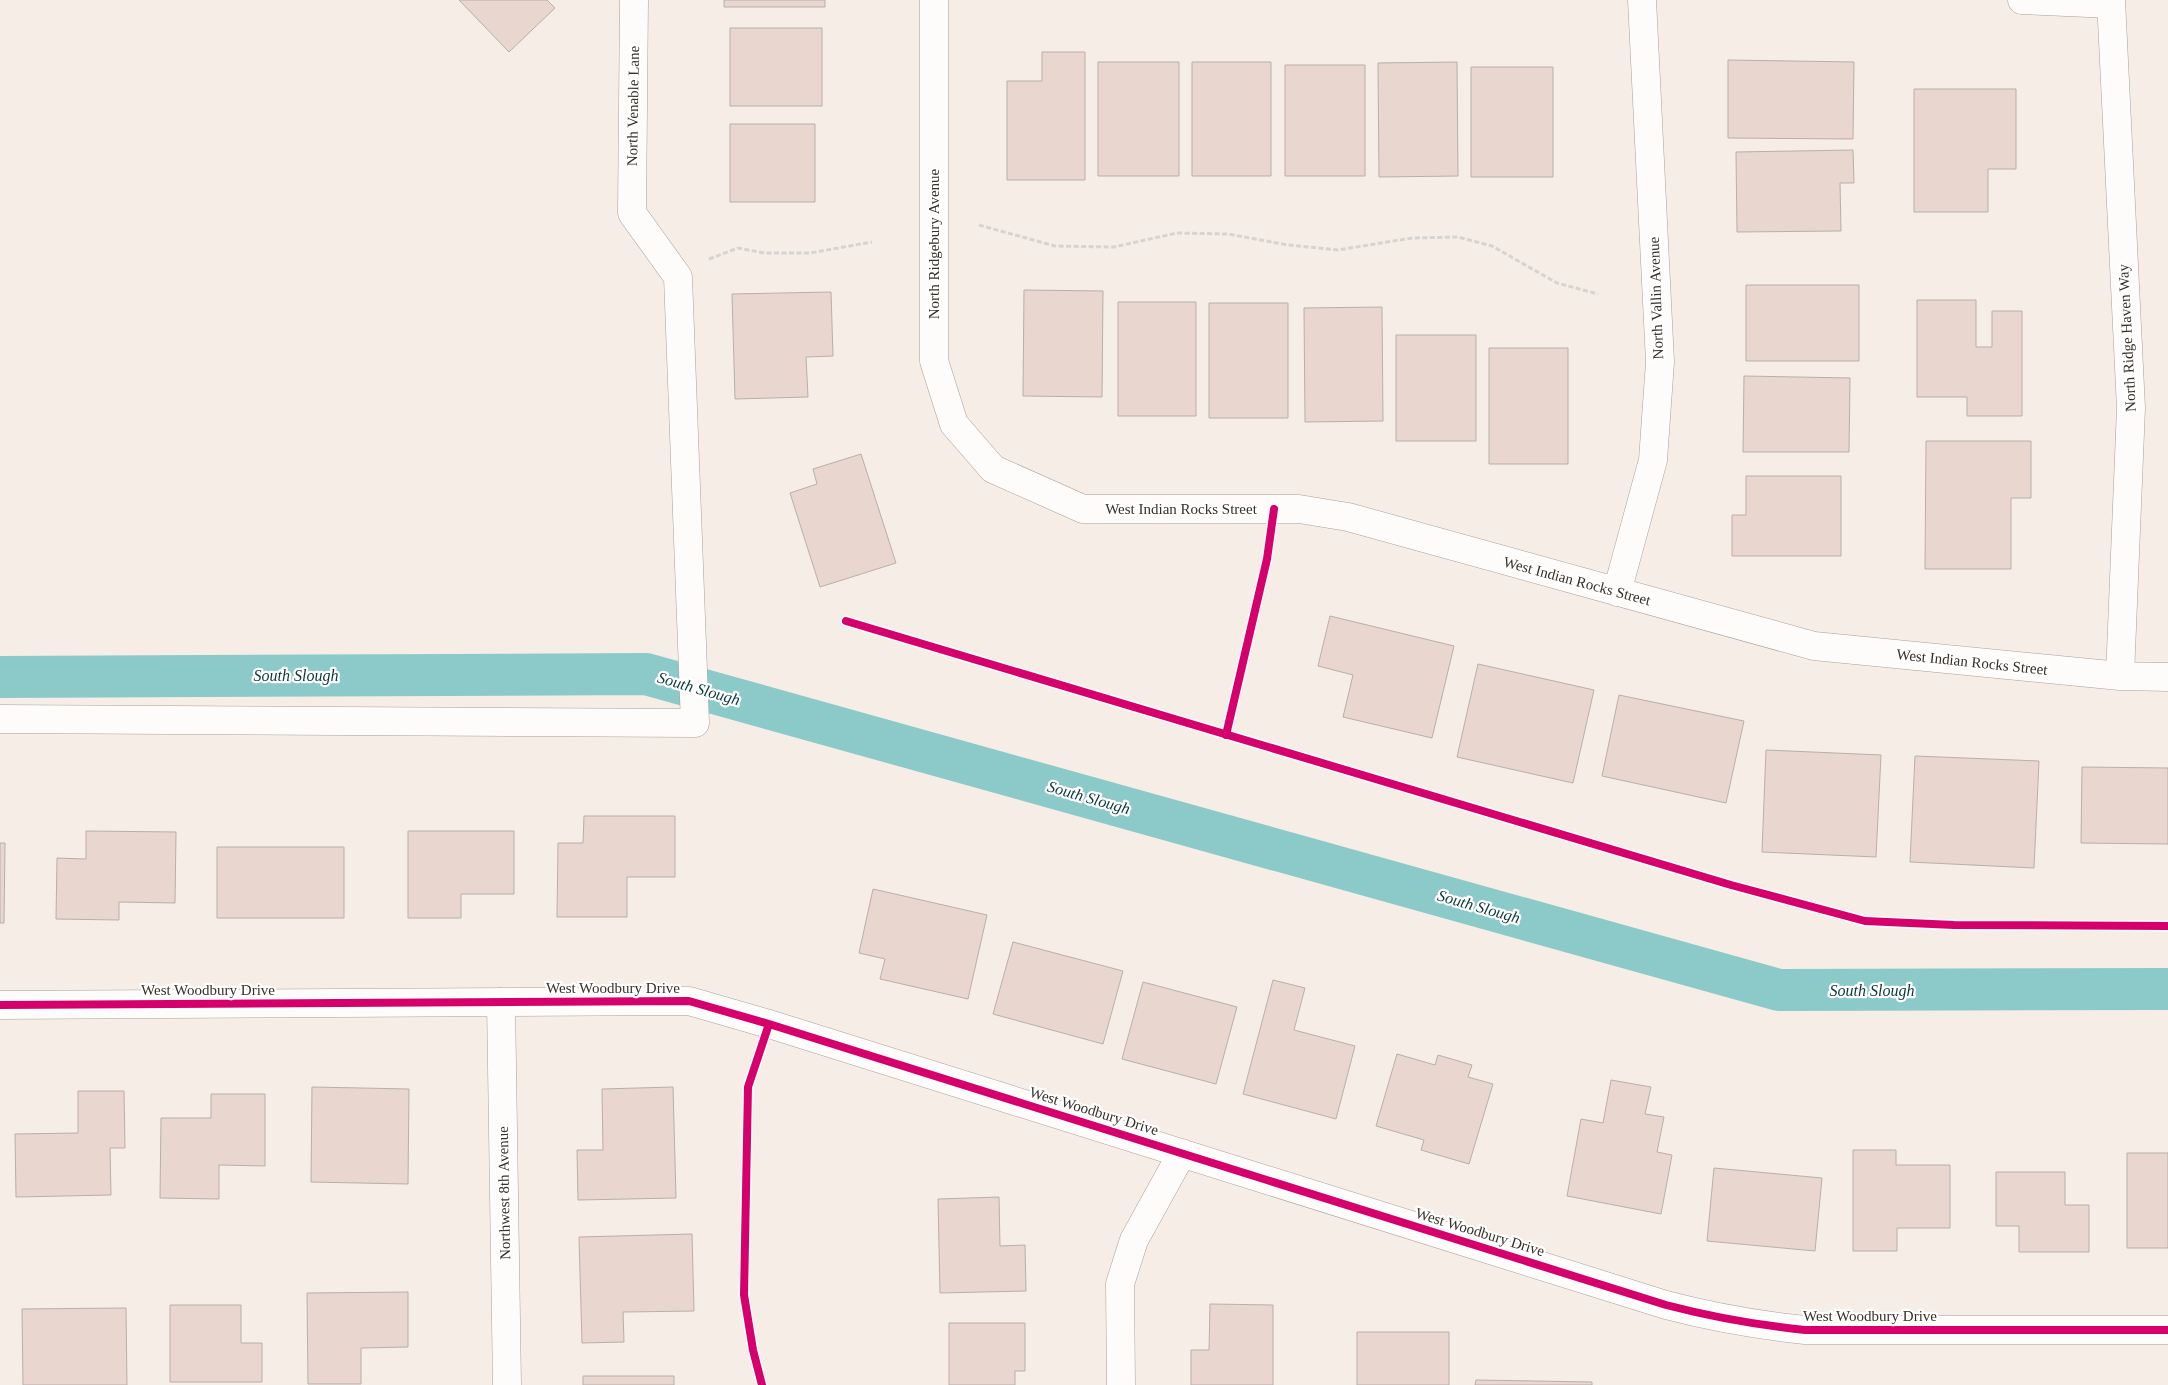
<svg xmlns="http://www.w3.org/2000/svg" width="2168" height="1385" font-family="'Times New Roman',serif">
	<style>
		.lines { fill: none; stroke-linecap: round; stroke-linejoin: round }
		.canal { stroke: #8bcac9; stroke-width: 42 }
		.building { fill: #e8d6cf; stroke: #b8afab }
		.minor-casing { stroke: #a8a19a; stroke-width: 29 }
		.path { stroke: #d6d3d1; stroke-width: 3; stroke-dasharray: 5 2.5; stroke-linecap: butt }
		.minor { stroke: #fefcfb; stroke-width: 28 }
		.cycleway-casing { stroke: #fff; stroke-width: 11 }
		.cycleway { stroke: #d6006c; stroke-width: 8 }
		.labels { text-anchor: middle; stroke-width: 4.5; stroke-linejoin: round; paint-order: stroke }
		.street-label { font-size: 15px; fill: #382f27; stroke: #fff }
		.water-label { font-size: 16px; font-style: italic; fill: #0a3839; stroke: #fff }
	</style>
	<rect width="100%" height="100%" fill="#f5ede6"/>
	<g class="lines">
		<!-- canal -->
		<path class="canal" d="M0 677 646 674 1779 990 2168 989"/>
	</g>
	<!-- building -->
	<path class="building" d="M459 0H547L555 8 509 52Z
		M724 0H825V7H724Z
		M730 28H822V106H730Z
		M1042 52H1085V180H1007V81H1042Z
		M1728 60 1854 62 1853 139 1728 138Z
		M1098 62H1179V176H1098Z
		M1192 62H1271V176H1192Z
		M1457 62 1458 176 1379 177 1378 63Z
		M1285 65H1365V176H1285Z
		M1471 67H1553V177H1471Z
		M1914 89H2016V169H1988V212H1914Z
		M730 124H815V202H730Z
		M1853 150 1854 183H1840L1841 231 1737 232 1736 152Z
		M1746 285H1859V361H1746Z
		M1024 290 1103 291 1102 397 1023 396Z
		M831 292 833 356 806 357 808 397 735 399 732 294Z
		M1917 300H1976V347H1992V311H2022V416H1967V397H1917Z
		M1118 302H1196V416H1118Z
		M1209 303H1288V418H1209Z
		M1382 307 1383 421 1305 422 1304 308Z
		M1396 335H1476V441H1396Z
		M1489 348H1568V464H1489Z
		M1744 376 1850 378 1849 452H1743Z
		M1926 441H2031V498H2011V569H1925Z
		M861 454 896 563 820 587 790 493 817 484 813 469Z
		M1746 476H1841V556H1732V515H1746Z
		M1330 616 1454 646 1432 738 1343 717 1353 675 1318 666Z
		M1478 664 1594 690 1573 783 1457 757Z
		M1619 695 1744 721 1726 803 1602 776Z
		M1766 750 1881 755 1876 857 1762 852Z
		M1915 756 2039 761 2034 868 1910 862Z
		M2082 767 2168 768V844L2081 843Z
		M584 816H675V877H627V917H557L558 843H583Z
		M86 831 176 832 175 903 119 902V920L56 919 57 858 86 859Z
		M408 831H514V894H461V918H408Z
		M0 843H5L4 923H0Z
		M217 847H344V918H217Z
		M873 889 987 915 968 999 880 979 885 959 859 953Z
		M1013 942 1123 971 1103 1044 993 1014Z
		M1273 980 1305 988 1294 1030 1355 1046 1336 1119 1243 1094Z
		M1143 982 1237 1007 1216 1084 1122 1059Z
		M1397 1054 1435 1065 1438 1055 1472 1065 1468 1077 1493 1084 1469 1164 1421 1150 1424 1140 1376 1126Z
		M1611 1080 1651 1087 1645 1114 1664 1117 1657 1152 1672 1155 1661 1214 1567 1196 1581 1119 1603 1123Z
		M312 1087 409 1089 408 1184 311 1182Z
		M673 1087 676 1198 578 1200 577 1150H603L602 1089Z
		M78 1091H124L125 1148H110L111 1195 16 1197 15 1134 78 1133Z
		M211 1094H265V1166L219 1165V1199L160 1198 161 1118H211Z
		M1853 1150H1896V1165H1950V1228H1897V1251H1853Z
		M2127 1153H2168V1248H2127Z
		M1714 1168 1822 1178 1815 1251 1707 1241Z
		M1996 1172H2065V1205H2089V1252H2019V1226H1996Z
		M999 1197 1000 1246 1025 1245 1026 1291 940 1293 938 1199Z
		M692 1234 694 1311 623 1312 624 1342 582 1343 579 1237Z
		M408 1292V1347L361 1348V1384H308L307 1293Z
		M1210 1304 1273 1305V1385H1191V1350H1209Z
		M170 1305H241V1343H262V1382H170Z
		M126 1308 127 1385H23L22 1309Z
		M949 1323H1025V1371H1015V1385H949Z
		M1357 1332H1449V1385H1357Z
		M583 1376H674V1385H583Z
		M1476 1380 1592 1382V1385H1475Z"/>
	<g class="lines">
		<!-- minor casing -->
		<g class="minor-casing">
			<path id="minor" d="M934 0V361L954 424 993 469 1083 509H1299L1348 517 1814 646 2120 676 2168 677
				M2022 0 2111 4
				M2111 0 2131 408 2120 676
				M1617 592 1653 460 1660 362 1642 0
				M0 719 695 723 678 277 632 213 634 0
				M501 1002 507 1385
				M0 1005 689 1001 769 1024 1666 1305C1712 1317 1757 1325 1805 1330H2168
				M1121 1385 1120 1284 1134 1240 1182 1153"/>
		</g>
		<!-- path -->
		<path class="path" d="M979 225 1055 246 1114 247 1177 233 1228 234 1288 245 1338 250 1412 238 1458 237 1492 246 1557 283 1598 294
			M709 259 738 248 764 253H810L872 242"/>
		<!-- minor -->
		<use href="#minor" class="minor"/>
		<!-- cycleway casing -->
		<g class="cycleway-casing">
			<path id="cycleway" d="M846 621 1731 885 1865 921 1954 925 2168 926
				M1226 735 1267 559 1274 509
				M0 1005 689 1001 769 1024 1666 1305C1712 1317 1757 1325 1805 1330H2168
				M762 1385 753 1350 744 1295 748 1087 769 1024"/>
		</g>
		<!-- cycleway -->
		<use href="#cycleway" class="cycleway"/>
	</g>
	<g class="labels">
		<!-- street labels -->
		<g class="street-label">
			<text transform="translate(633 106) rotate(-89)" y="5">North Venable Lane</text>
			<text transform="translate(934 244) rotate(-90)" y="5">North Ridgebury Avenue</text>
			<text transform="translate(1656 298) rotate(-92)" y="5">North Vallin Avenue</text>
			<text transform="translate(2127 338) rotate(-93)" y="5">North Ridge Haven Way</text>
			<text x="1181" y="514">West Indian Rocks Street</text>
			<text transform="translate(1577 581) rotate(15)" y="5">West Indian Rocks Street</text>
			<text transform="translate(1972 662) rotate(6)" y="5">West Indian Rocks Street</text>
			<text x="613" y="993">West Woodbury Drive</text>
			<text x="208" y="995">West Woodbury Drive</text>
			<text transform="translate(1094 1111) rotate(17)" y="5">West Woodbury Drive</text>
			<text transform="translate(504 1193) rotate(-91)" y="5">Northwest 8th Avenue</text>
			<text transform="translate(1480 1232) rotate(17)" y="5">West Woodbury Drive</text>
			<text x="1870" y="1321">West Woodbury Drive</text>
		</g>
		<!-- water labels -->
		<g class="water-label">
			<text x="296" y="681">South Slough</text>
			<text transform="translate(699 688) rotate(16)" y="6">South Slough</text>
			<text transform="translate(1089 797) rotate(16)" y="6">South Slough</text>
			<text transform="translate(1479 906) rotate(16)" y="6">South Slough</text>
			<text x="1872" y="996">South Slough</text>
		</g>
	</g>
</svg>
